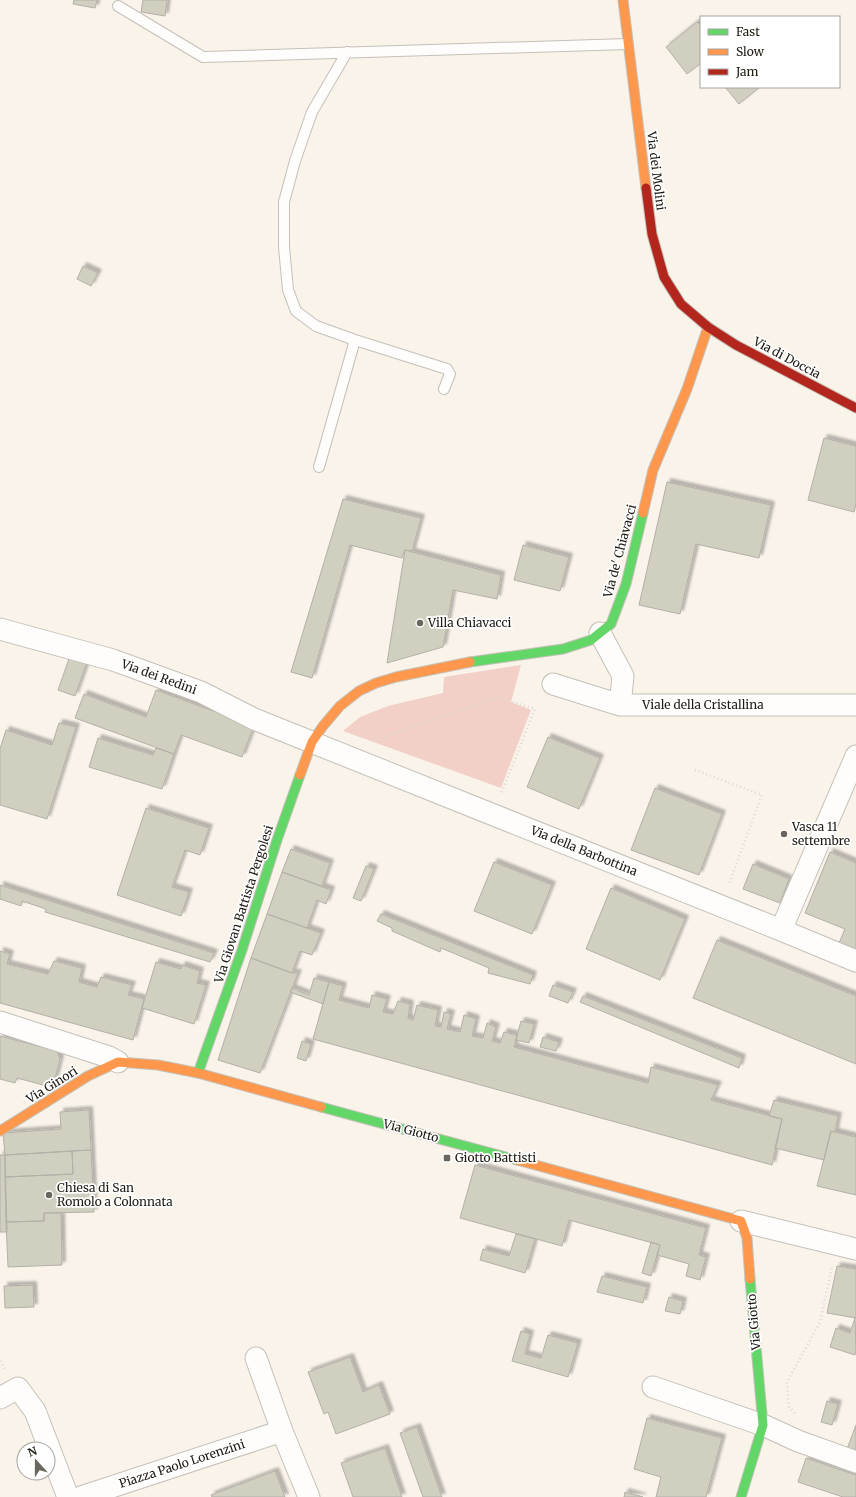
<svg xmlns="http://www.w3.org/2000/svg" width="856" height="1497" font-family="Merriweather,serif">
	<style>
		.green { fill: #f2d0c8 }
		.building { fill: #d1cfbf; stroke: #b3b0a8; filter: url(#shadow) }
		.lines { fill: none; stroke-linecap: round; stroke-linejoin: round }
		.lane-casing { stroke: #c5c0b8; stroke-width: 12 }
		.street-casing { stroke: #c5c0b8; stroke-width: 23 }
		.fast-casing { stroke: #c5c0b8; stroke-width: 11 }
		.slow-casing { stroke: #c5c0b8; stroke-width: 11 }
		.jam-casing { stroke: #c5c0b8; stroke-width: 11 }
		.path { stroke: #dad9d5; stroke-width: 2.5; stroke-dasharray: 1 3; stroke-linecap: butt }
		.lane { stroke: #fefdfc; stroke-width: 10 }
		.street { stroke: #fefdfc; stroke-width: 21 }
		.fast { stroke: #63d668; stroke-width: 9 }
		.slow { stroke: #ff974d; stroke-width: 9 }
		.jam { stroke: #b3261e; stroke-width: 9 }
		.poi-dot { fill: #6b665d; stroke: #fff; stroke-width: 1.5 }
		.labels { text-anchor: middle; stroke-width: 3.5; stroke-linejoin: round; paint-order: stroke }
		.street-label { font-size: 12px; fill: #1e1a12; stroke: #fff }
		.poi-label { font-size: 12px; fill: #1e1a12; stroke: #fff; text-anchor: start }
	</style>
	<defs>
		<filter id="shadow"><feDropShadow dx="3.5" dy="-3.5" stdDeviation="1" flood-color="#0004"/></filter>
	</defs>
	<rect width="100%" height="100%" fill="#f9f3e9"/>
	<!-- green -->
	<path class="green" d="M521 665 511 702 531 710 501 788 343 731 360 717 388 706 443 693 444 677Z"/>
	<!-- building -->
	<path class="building" d="M74 0H97L95 8 73 4Z
		M143 0H167L165 16 141 12Z
		M697 22 701 26V63L687 74 666 47Z
		M725 87H760L739 104Z
		M83 266 98 273 91 286 77 279Z
		M824 438 856 446V503L854 512 808 500Z
		M667 482 771 505 759 558 696 544 680 614 639 605Z
		M343 499 421 518 412 551 405 550 402 558 350 545 312 678 291 672Z
		M523 545 569 557 560 591 514 580Z
		M405 550 501 575 497 599 453 590 443 647 387 663Z
		M70 656 87 662 75 696 58 690Z
		M156 690 254 726 242 757 181 735 174 754 75 718 84 694 146 717Z
		M59 723 76 727 47 819 0 805V749L6 730 52 745Z
		M548 737 600 758 579 809 527 787Z
		M98 738 153 755 156 748 174 754 162 789 89 767Z
		M655 788 722 814 699 875 631 850Z
		M146 808 209 828 200 855 185 850 172 887 189 892 181 916 117 895Z
		M291 849 330 863 322 886 282 872Z
		M830 852 856 863V949L839 943 845 929 805 913Z
		M494 862 552 885 532 934 474 911Z
		M753 864 789 879 780 903 743 889Z
		M366 866 374 869 361 901 353 898Z
		M282 872 331 890 326 904 317 900 307 928 267 914Z
		M0 885 214 953 210 962 45 912 46 909 22 901 21 906 0 899Z
		M611 888 685 919 660 980 586 949Z
		M267 914 321 933 312 955 300 951 292 973 251 958Z
		M381 914 533 975 530 984 488 973 489 968 441 948 440 952 392 931V928L377 921Z
		M717 940 856 996V1064L693 998Z
		M0 951 10 954 7 964 48 974 54 961 82 968 79 982 97 987 101 977 132 985 128 995 144 999 133 1040 0 1003Z
		M251 958 292 973H298L260 1073 218 1060Z
		M156 962 181 969 182 965 200 971 197 983 206 985 194 1024 142 1008Z
		M314 978 329 982 323 1004 290 992 292 988 309 995Z
		M329 982 343 986 339 1000 369 1008 372 995 387 999 383 1012 393 1014 398 1001 410 1004 408 1018 413 1020 417 1005 438 1010 435 1026 441 1027 444 1012 451 1014 447 1029 460 1032 464 1015 476 1019 472 1036 483 1038 487 1023 496 1027 492 1041 500 1043 504 1032 517 1035 514 1047 648 1083 651 1067 718 1085 711 1100 782 1119 772 1165 313 1039Z
		M553 985 573 992 568 1003 549 996Z
		M583 996 742 1058 739 1068 580 1002Z
		M521 1021 534 1024 529 1043 516 1040Z
		M0 1036 57 1051 60 1059 55 1079 43 1085 17 1078 15 1083 0 1079Z
		M543 1037 559 1042 556 1051 540 1047Z
		M302 1041 311 1044 306 1061 297 1058Z
		M774 1100 838 1116 835 1132 831 1131 824 1160 775 1148 782 1119 769 1116Z
		M89 1110 91 1150 5 1155 3 1133 61 1129 60 1112Z
		M831 1131 856 1137V1195L817 1186Z
		M91 1150 94 1212 44 1213V1221L6 1222 5 1177 73 1174 72 1151Z
		M72 1151 73 1174 5 1177V1155Z
		M0 1155H5L7 1232H0Z
		M475 1165 706 1228 699 1255 706 1257 700 1280 686 1276 689 1264 657 1255 660 1245 569 1220 562 1246 460 1218Z
		M44 1213H61L62 1265 8 1267 6 1222 44 1221Z
		M516 1234 535 1239 525 1273 480 1260 483 1249 509 1256Z
		M651 1242 660 1245 651 1276 642 1273Z
		M837 1266 856 1269V1318L827 1313Z
		M602 1276 647 1287 643 1303 597 1292Z
		M33 1285 34 1307 5 1308 4 1286Z
		M669 1297 683 1301 680 1314 665 1311Z
		M855 1318 856 1350 855 1355 830 1347 836 1328 850 1333Z
		M521 1331 530 1334 525 1354 541 1358 548 1335 578 1343 568 1377 512 1361Z
		M350 1357 363 1392 379 1385 390 1414 336 1434 328 1412 324 1414 308 1372Z
		M827 1401 838 1404 832 1425 821 1422Z
		M647 1418 722 1438 706 1497H656L661 1477 634 1469Z
		M856 1425V1452L847 1449Z
		M417 1427 442 1497H423L400 1433Z
		M385 1448 402 1497H353L341 1463Z
		M806 1458 856 1475V1497H843L798 1482Z
		M275 1471 285 1497H212L211 1495Z
		M625 1492 643 1497H624Z"/>
	<g class="lines">
		<!-- lane casing -->
		<g class="lane-casing">
			<path id="lane" d="M118 6 203 57 628 44
				M347 52 312 112 295 161 284 202V247L288 290 296 311 316 326 355 340 447 369 450 374 444 389
				M319 467 355 340"/>
		</g>
		<!-- street casing -->
		<g class="street-casing">
			<path id="street" d="M0 629 113 660 201 692 254 719 781 930 856 961
				M600 633 623 676 620 705
				M553 684 620 705H856
				M781 930 856 756
				M0 1022 109 1057 118 1062
				M741 1221 856 1249
				M256 1358 282 1431 309 1497
				M653 1387 763 1425 798 1441 856 1462
				M0 1398 18 1388 35 1411 68 1497
				M81 1497 282 1431"/>
		</g>
		<!-- fast casing -->
		<g class="fast-casing">
			<path id="fast" d="M470 662 563 649 591 640 611 624 626 584 643 513
				M198 1073 242 950 277 840 300 775
				M321 1107 517 1160
				M741 1497 763 1425 750 1279"/>
		</g>
		<!-- slow casing -->
		<g class="slow-casing">
			<path id="slow" d="M623 0 646 188
				M643 513 653 470 687 389 708 327
				M300 775 312 742 323 726 340 706 359 691 376 683 396 677 470 662
				M0 1131 88 1076 118 1062 158 1065 198 1073 321 1107
				M517 1160 741 1221 747 1238 750 1279"/>
		</g>
		<!-- jam casing -->
		<g class="jam-casing">
			<path id="jam" d="M646 188 652 234 664 277 681 304 708 327 736 345 856 408"/>
		</g>
		<!-- path -->
		<path class="path" d="M373 741 498 697 535 709 501 794
			M695 770 762 795 729 884
			M0 1361 5 1369
			M795 1413 789 1407 787 1382 820 1322 832 1267"/>
		<!-- lane -->
		<use href="#lane" class="lane"/>
		<!-- street -->
		<use href="#street" class="street"/>
		<!-- fast -->
		<use href="#fast" class="fast"/>
		<!-- slow -->
		<use href="#slow" class="slow"/>
		<!-- jam -->
		<use href="#jam" class="jam"/>
	</g>
	<!-- markers -->
	<g class="poi-dot">
		<circle cx="420" cy="623" r="4"/>
		<circle cx="784" cy="834" r="4"/>
		<rect x="443" y="1154" width="8" height="8" rx="2"/>
		<circle cx="49" cy="1195" r="4"/>
	</g>
	<g class="labels">
		<!-- street labels -->
		<g class="street-label">
			<text transform="translate(656 171) rotate(83)" y="4">Via dei Molini</text>
			<text transform="translate(787 358) rotate(28)" y="4">Via di Doccia</text>
			<text transform="translate(620 551) rotate(-75)" y="4">Via de' Chiavacci</text>
			<text transform="translate(159 677) rotate(20)" y="4">Via dei Redini</text>
			<text x="703" y="709">Viale della Cristallina</text>
			<text transform="translate(584 851) rotate(22)" y="4">Via della Barbottina</text>
			<text transform="translate(244 904) rotate(-72)" y="4">Via Giovan Battista Pergolesi</text>
			<text transform="translate(52 1085) rotate(-32)" y="4">Via Ginori</text>
			<text transform="translate(411 1131) rotate(15)" y="4">Via Giotto</text>
			<text transform="translate(754 1322) rotate(-95)" y="4">Via Giotto</text>
			<text transform="translate(182 1464) rotate(-18)" y="4">Piazza Paolo Lorenzini</text>
		</g>
		<!-- poi labels -->
		<g class="poi-label">
			<text x="428" y="627">Villa Chiavacci</text>
			<text x="792" y="831">Vasca 11<tspan x="792" dy="14">settembre</tspan></text>
			<text x="455" y="1162">Giotto Battisti</text>
			<text x="57" y="1192">Chiesa di San<tspan x="57" dy="14">Romolo a Colonnata</tspan></text>
		</g>
	</g>
	<!-- legend -->
	<rect x="700" y="16" width="140" height="72" fill="#ffffff" stroke="#a5a3a0"/>
	<rect x="708" y="29" width="20" height="6" fill="#63d668" stroke="#a5a3a0"/>
	<text x="736" y="36" font-size="12" fill="#1e1a12">Fast</text>
	<rect x="708" y="49" width="20" height="6" fill="#ff974d" stroke="#a5a3a0"/>
	<text x="736" y="56" font-size="12" fill="#1e1a12">Slow</text>
	<rect x="708" y="69" width="20" height="6" fill="#b3261e" stroke="#a5a3a0"/>
	<text x="736" y="76" font-size="12" fill="#1e1a12">Jam</text>
	<!-- north arrow -->
	<g transform="translate(36 1461) rotate(339)"><circle r="19" fill="#ffffff" stroke="#a5a3a0"/>
	<path d="M0-3L7 15L0 10L-7 15Z" fill="#6b665d"/>
	<text y="-6" font-size="11" font-weight="bold" text-anchor="middle" fill="#1e1a12">N</text>
	</g>
</svg>
